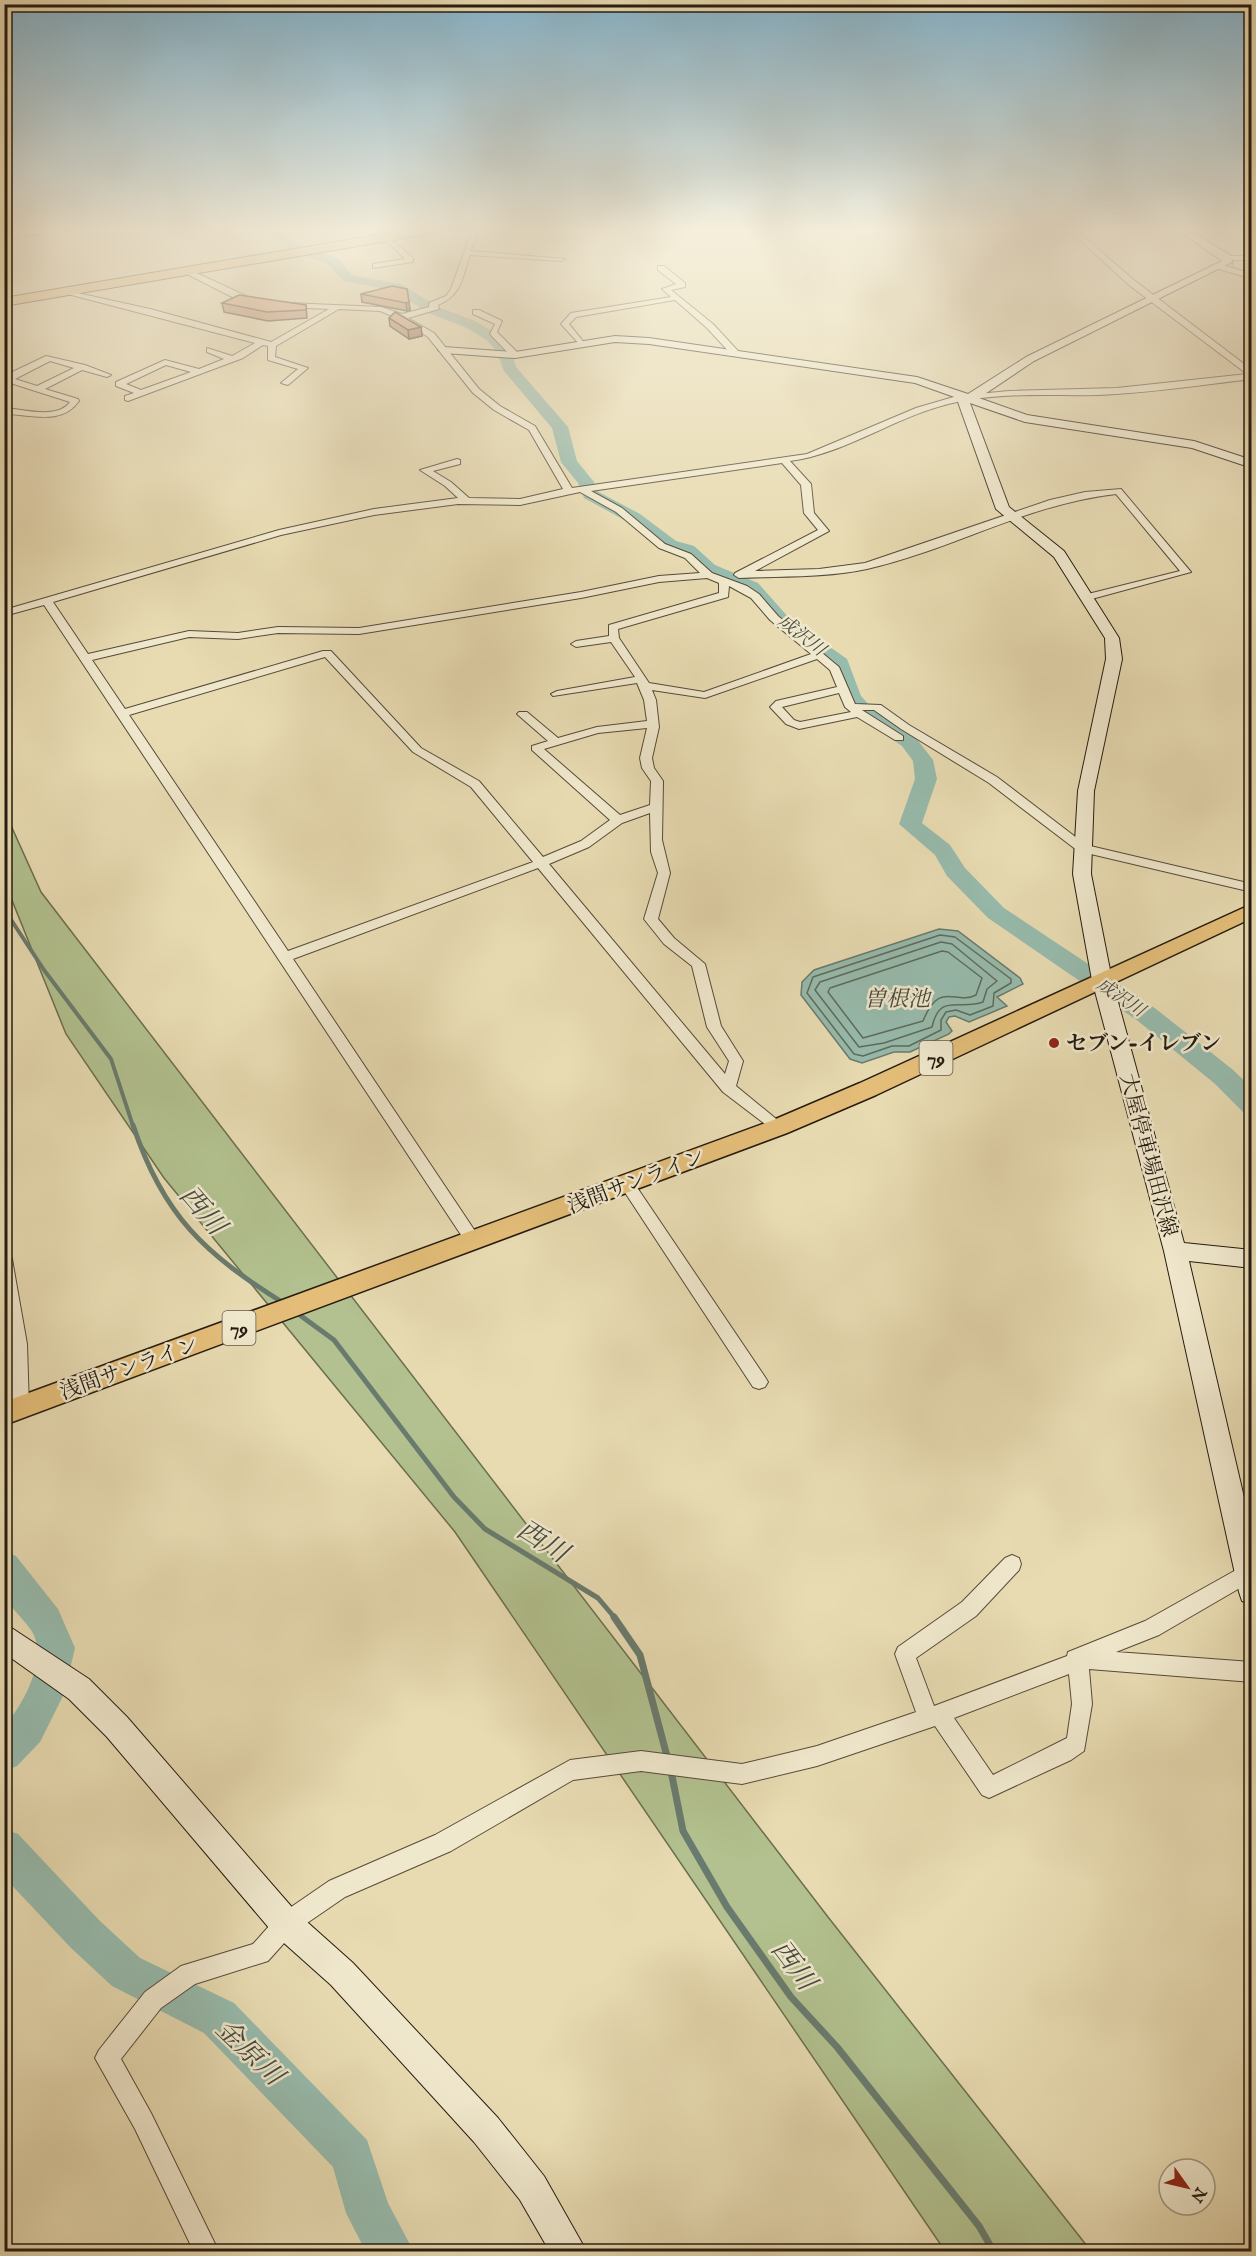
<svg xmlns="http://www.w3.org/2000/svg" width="1256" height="2256" font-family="'IM FELL English','Noto Serif JP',serif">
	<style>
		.green { fill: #b2c18f; stroke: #6c6e50; stroke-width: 1.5 }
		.water { fill: #97bbad; stroke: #697b6e; stroke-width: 1.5 }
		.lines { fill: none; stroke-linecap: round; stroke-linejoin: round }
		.shore { stroke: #5e6b5e; stroke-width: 1.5 }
		.stream-far3 { stroke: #697b6e; stroke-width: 2 }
		.stream-far2 { stroke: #697b6e; stroke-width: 4 }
		.stream-far1 { stroke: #697b6e; stroke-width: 5 }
		.stream { stroke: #697b6e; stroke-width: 7 }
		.river { fill: #97bbad; fill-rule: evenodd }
		.street-casing { stroke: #564b38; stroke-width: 2 }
		.secondary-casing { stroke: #251b10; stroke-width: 2 }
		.primary-casing { stroke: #251b10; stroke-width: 3 }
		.highway-casing { stroke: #251b10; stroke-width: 2 }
		.street { fill: #f0e8cd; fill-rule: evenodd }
		.secondary { fill: #f0e8cd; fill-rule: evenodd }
		.primary { fill: #e4be79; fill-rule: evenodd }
		.highway { fill: #e4be79; fill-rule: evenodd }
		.rail { stroke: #251b10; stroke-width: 2; stroke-dasharray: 5 5; stroke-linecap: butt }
		.wall { fill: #b67e5b; stroke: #251b10; stroke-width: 1.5 }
		.shaded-wall { fill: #94664a; stroke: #251b10; stroke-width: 1.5 }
		.building { fill: #d4926a; stroke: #251b10; stroke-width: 1.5 }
		.poi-dot { fill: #8f2418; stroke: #f0e8cd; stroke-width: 2 }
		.labels { text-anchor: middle; stroke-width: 5; stroke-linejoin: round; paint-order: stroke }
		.far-water-label { font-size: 18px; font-style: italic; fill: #474b3f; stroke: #f0e8cd }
		.shield { fill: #f0e8cd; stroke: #625849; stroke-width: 1.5 }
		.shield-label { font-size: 20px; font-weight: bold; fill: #251b10 }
		.poi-label { font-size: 21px; font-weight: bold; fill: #251b10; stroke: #f0e8cd; text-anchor: start }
		.street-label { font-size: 21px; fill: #251b10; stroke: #f0e8cd }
		.water-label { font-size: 22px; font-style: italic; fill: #474b3f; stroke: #f0e8cd }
		.near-water-label { font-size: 27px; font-style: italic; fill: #474b3f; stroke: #f0e8cd }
	</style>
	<rect width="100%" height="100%" fill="#e8dbb2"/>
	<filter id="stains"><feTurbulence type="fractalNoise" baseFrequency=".00333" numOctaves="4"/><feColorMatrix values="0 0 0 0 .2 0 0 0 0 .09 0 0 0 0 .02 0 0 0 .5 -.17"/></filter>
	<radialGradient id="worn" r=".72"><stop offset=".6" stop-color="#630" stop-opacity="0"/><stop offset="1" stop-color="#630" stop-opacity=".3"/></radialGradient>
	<!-- green -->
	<path class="green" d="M4 810 41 892 828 1917 1091 2251H945L455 1532 164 1178 66 1034 5 883Z"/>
	<!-- water -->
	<path class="water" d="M939 929 958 931 1020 978 1023 984 997 997 1007 1006 969 1022 955 1016 949 1017 946 1022 952 1031 949 1034 910 1052H894L862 1063 850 1059 801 995 802 982 814 970Z"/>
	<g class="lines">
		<!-- shore -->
		<path class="shore" d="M940 935 955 937 1011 979V983L994 993 993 1006 970 1015 956 1010 946 1012 941 1020V1030L909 1046H892L863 1056 854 1054 807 993 813 977Z
			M941 942 952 944 997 981 987 989 983 1002C959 1011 940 992 932 1027L884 1043 859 1047 815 990 820 982Z
			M942 951 948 952 982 978 976 995C955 1006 940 979 923 1021L863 1038 828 992 830 988Z"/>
		<!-- stream-far3 -->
		<path class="stream-far3" d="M1220 249 1234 257 1232 267 1244 272"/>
		<!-- stream-far2 -->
		<path class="stream-far2" d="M4 909 44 970 111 1059 133 1126"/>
		<!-- stream-far1 -->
		<path class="stream-far1" d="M133 1125C163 1216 205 1254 285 1304
			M297 1313 334 1340 454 1497 485 1529 598 1598 615 1618"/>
		<!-- stream -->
		<path class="stream" d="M614 1617 640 1655 668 1760
			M671 1771 683 1831 727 1907 791 1997 837 2047 979 2226 994 2252"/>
		<!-- river -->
		<path class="river" d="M271 230H283L284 233 309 249 338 258 352 275 401 284 438 307 475 321 497 334 511 351 516 367 568 427 577 461 594 482 597 491 640 514 676 541 694 546 715 565 758 583 789 618 847 659 861 696 871 707 916 738 933 760 937 779 922 823 950 845 965 868 1004 908 1156 1009 1232 1069 1252 1088V1115L1243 1112 1214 1083 1138 1021 988 918 947 876 935 855 899 824 915 779 913 761 902 746 857 715 842 698 831 666 775 626 746 591 703 573 682 554 664 549 628 522 584 498 578 483 561 462 552 428 504 371 497 352 487 340 465 327 428 313 392 290 343 281 328 264 301 255 274 238Z
			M4 1551 16 1556 58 1609 75 1648 64 1694 40 1742 17 1766 4 1771V1726C24 1705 49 1656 31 1630 24 1619 7 1605 4 1593 2 1580 4 1564 4 1551Z
			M4 1829 18 1834 99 1920 140 1958 234 2003 367 2140 388 2203 414 2252H366L346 2213 333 2167 204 2033 112 1986 71 1948 4 1877Z"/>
		<!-- street casing -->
		<g class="street-casing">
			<path id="street" d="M472 230H478L471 251 565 259 561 261 470 255C462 278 462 295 438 305L439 309 408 318 434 333 479 389 500 406 535 426 572 488 807 454 916 408 957 396 1009 391 1117 388 1247 374 1129 285 1069 230H1076L1135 281 1252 370V379C1200 385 1149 393 1098 395 1051 396 1003 392 957 402 898 414 849 453 790 461L811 484 814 513 829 531 755 571 819 569 865 563 1050 500 1085 492 1121 489 1191 572 1088 600 1084 599V595L1180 571 1116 494C1024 505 954 549 867 569 825 578 781 576 739 578L734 575 735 573 818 530 804 513 801 485 782 463 591 491 622 508 665 544 691 554 712 573 747 586 759 594 778 616 839 667 855 704 881 705 909 725 997 777 1086 845 1252 884V892L1078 851 989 783 901 729 874 710H862L903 736V740H895L857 717 799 729 786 724 770 707 776 701 837 687 830 670 817 659 705 698 652 690 656 700 659 727 652 758 654 768 663 781 662 840 670 873 658 919 674 938 705 964 721 1026 743 1061 736 1086 786 1127 784 1131H774L723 1092 538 868 293 959 481 1240 479 1244H467L44 605 4 616V610L279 530 374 509 458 498 445 486 420 470 457 459 460 460V464L433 471 451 482 469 498 520 499 563 489 529 430 494 410 473 393 428 337 399 319 380 311 339 309 276 346 275 357 308 368 288 385 281 383 298 369 268 360V346L263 345 243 358 128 401 125 400V396L134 393 116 386V382L165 360 199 369 224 359 207 352V348L232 356 255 343 60 292 64 290 150 309 271 342 329 309 285 307 288 303 381 307 402 314 429 307V303L446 296 451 289ZM166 365 191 372 141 390 126 384ZM580 492 616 512 659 548 685 558 700 573 659 576 581 592 359 628 278 627 238 633 189 631 88 654 53 602 281 535 374 515 458 504 520 505ZM707 578 719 583V593L609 625V636L576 641 571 644 576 647 611 642 635 677 557 691 551 694 553 696 637 683 644 700 647 721 597 727 558 738 527 712H519L517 714 548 741 532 746V750L610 820 581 841 543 857 479 781 421 748 331 651H323L125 709 92 660 189 637 238 639 278 633 359 634 581 598 659 582ZM729 586 751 598 770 620 811 654 704 692 649 683 619 638 618 629 728 597ZM325 657 413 752 471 787 533 862 288 951 129 715ZM839 693 845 707 851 712 800 722 794 720 782 707ZM647 728 640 758 642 768 651 781 650 805 620 815 544 749 598 733ZM650 813 651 852 658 873 644 919 664 944 692 966 707 1027 729 1061 725 1074 549 864 589 847 622 823Z
				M672 230H701L698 232Z
				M387 236 413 258V262L373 268V264L405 259 385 239Z
				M1227 256H1252V260H1224Z
				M1219 264 1252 274V279L1216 268Z
				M658 266H664L685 283V287L671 290 713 324 738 351V355H732L707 328 675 300 576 317 569 324 586 345 582 347 561 324 571 313 671 297 662 289 676 284 658 270Z
				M188 269 259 302 255 304 238 300 185 273Z
				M473 310H479L502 321 497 332 518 353V357H512L490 334 495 324 473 314Z
				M46 356 85 365 111 375 107 377 82 370 45 389 78 399 79 401C62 426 30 414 4 414V408C23 409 57 420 70 402L4 381V376ZM50 361 74 368 37 386 15 379Z
				M627 1178 632 1180 765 1377 768 1382 765 1387 759 1389 753 1387 622 1188 619 1184 622 1180Z
				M4 1253 10 1254 12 1259 27 1344 29 1409 26 1414 20 1417 14 1414 11 1409V1344L4 1309Z
				M1012 1555 1019 1558 1021 1564 1019 1570 976 1616 916 1658 934 1706 1067 1656 1068 1652 1145 1621 1252 1561V1581L1159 1635 1116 1652 1252 1662V1682L1089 1669 1092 1704 1084 1751 1071 1760 989 1798 982 1795 935 1726 817 1766 742 1784 641 1771 573 1780 451 1851 345 1897 294 1932 268 1961 195 1984 161 2008 121 2059 151 2113 219 2252H194L135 2129 95 2058 99 2050 145 1992 181 1966 253 1944 278 1916 329 1881 435 1835 570 1760 641 1751 742 1764 817 1746 916 1712 895 1654 898 1647 962 1602 1005 1558ZM1069 1674 1072 1704 1067 1738 993 1775 954 1718Z"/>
		</g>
		<!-- secondary casing -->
		<g class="secondary-casing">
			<path id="secondary" d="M1178 230H1190L1231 256 1232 262 1034 361 979 398 1027 415 1194 441 1252 460V468L1192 448 1025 422 970 403 1009 507 1064 551 1119 638 1122 659 1094 791 1091 874 1112 980 1184 1243 1252 1250V1268L1189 1261 1252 1532V1605L1242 1601 1239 1592 1164 1251 1092 980 1073 874 1078 791 1106 659 1105 638 1054 557 996 509 958 402 960 399 915 383 649 344 615 342 515 358 444 353 438 350 444 347 515 352 615 336 649 338 917 377 968 394 1026 357 1222 261Z
				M4 1623 89 1679 127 1717 297 1913 353 1963 498 2118 544 2176 587 2252H550L520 2200 474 2142 331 1985 275 1935 107 1737 69 1699 4 1653Z"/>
		</g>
		<!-- primary casing -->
		<g class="primary-casing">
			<path id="primary" d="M1252 904V918L876 1095 787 1133 4 1425V1402L771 1121 860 1083Z"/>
		</g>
		<!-- highway casing -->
		<g class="highway-casing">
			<path id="highway" d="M406 230H435L429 234 4 306V298Z"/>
		</g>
		<!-- street -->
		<use href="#street" class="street"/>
		<!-- secondary -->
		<use href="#secondary" class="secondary"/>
		<!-- primary -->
		<use href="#primary" class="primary"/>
		<!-- highway -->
		<use href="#highway" class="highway"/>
		<!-- rail -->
		<path class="rail" d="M4 240 71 230"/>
	</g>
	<!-- wall -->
	<path class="wall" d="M407 289 410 310 407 311 362 302 361 294Z
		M222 303 306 305 307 318 268 321 224 312Z
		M389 318 421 327 422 336 409 339 390 326Z"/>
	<!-- shaded-wall -->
	<path class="shaded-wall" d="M409 302 410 310 407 311 406 303Z
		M421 327 422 336 409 339 408 330Z"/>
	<!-- building -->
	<path class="building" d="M392 286 407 289 409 302 406 303 361 294Z
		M239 295 306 305V310L267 312 222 303Z
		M395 312 421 327 408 330 389 318Z"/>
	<!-- sky -->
	<linearGradient id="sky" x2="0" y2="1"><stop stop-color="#87b7d0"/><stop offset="0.42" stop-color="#f5efdc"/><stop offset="1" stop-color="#f5efdc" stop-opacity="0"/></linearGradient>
	<rect width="1256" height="546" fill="url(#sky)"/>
	<!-- markers -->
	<circle class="poi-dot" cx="1054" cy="1043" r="6"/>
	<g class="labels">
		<!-- far-water labels -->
		<g class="far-water-label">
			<text transform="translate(802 635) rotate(38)" y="6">成沢川</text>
			<text transform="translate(1121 997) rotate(34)" y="6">成沢川</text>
		</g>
		<!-- shield labels -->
		<g class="shield">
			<rect x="919.5" y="1041" width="33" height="34" rx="4.5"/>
			<rect x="222.5" y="1311" width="33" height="34" rx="4.5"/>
		</g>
		<g class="shield-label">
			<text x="936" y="1065">79</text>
			<text x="239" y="1335">79</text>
		</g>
		<!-- poi labels -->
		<g class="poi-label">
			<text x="1066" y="1050">セブン-イレブン</text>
		</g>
		<!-- street labels -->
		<g class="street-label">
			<text transform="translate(1149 1155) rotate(75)" y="7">大屋停車場田沢線</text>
			<text transform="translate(636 1181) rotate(-21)" y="7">浅間サンライン</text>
			<text transform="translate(129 1368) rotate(-20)" y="7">浅間サンライン</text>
		</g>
		<!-- water labels -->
		<g class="water-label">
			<text x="897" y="1006">曽根池</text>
		</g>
		<!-- near-water labels -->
		<g class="near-water-label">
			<text transform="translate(203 1210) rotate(49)" y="9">西川</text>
			<text transform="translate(543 1541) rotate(32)" y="9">西川</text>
			<text transform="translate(794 1965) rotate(53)" y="9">西川</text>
			<text transform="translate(250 2052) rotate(44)" y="9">金原川</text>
		</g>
	</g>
	<!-- margin -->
	<rect width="1256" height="2256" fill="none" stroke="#e8dbb2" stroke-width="24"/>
	<rect x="6" y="6" width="1244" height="2244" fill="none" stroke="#251b10" stroke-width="3"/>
	<rect x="12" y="12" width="1232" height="2232" fill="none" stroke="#251b10" stroke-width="1.5"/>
	<!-- north arrow -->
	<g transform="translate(1187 2187) rotate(124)"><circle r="28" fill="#f0e8cd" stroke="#9f9681" stroke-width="1.5"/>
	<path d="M0-4.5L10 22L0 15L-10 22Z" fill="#8f2418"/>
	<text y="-9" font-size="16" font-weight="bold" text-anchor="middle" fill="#251b10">N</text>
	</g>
	<rect width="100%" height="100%" filter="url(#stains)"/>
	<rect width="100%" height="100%" fill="url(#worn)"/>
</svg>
